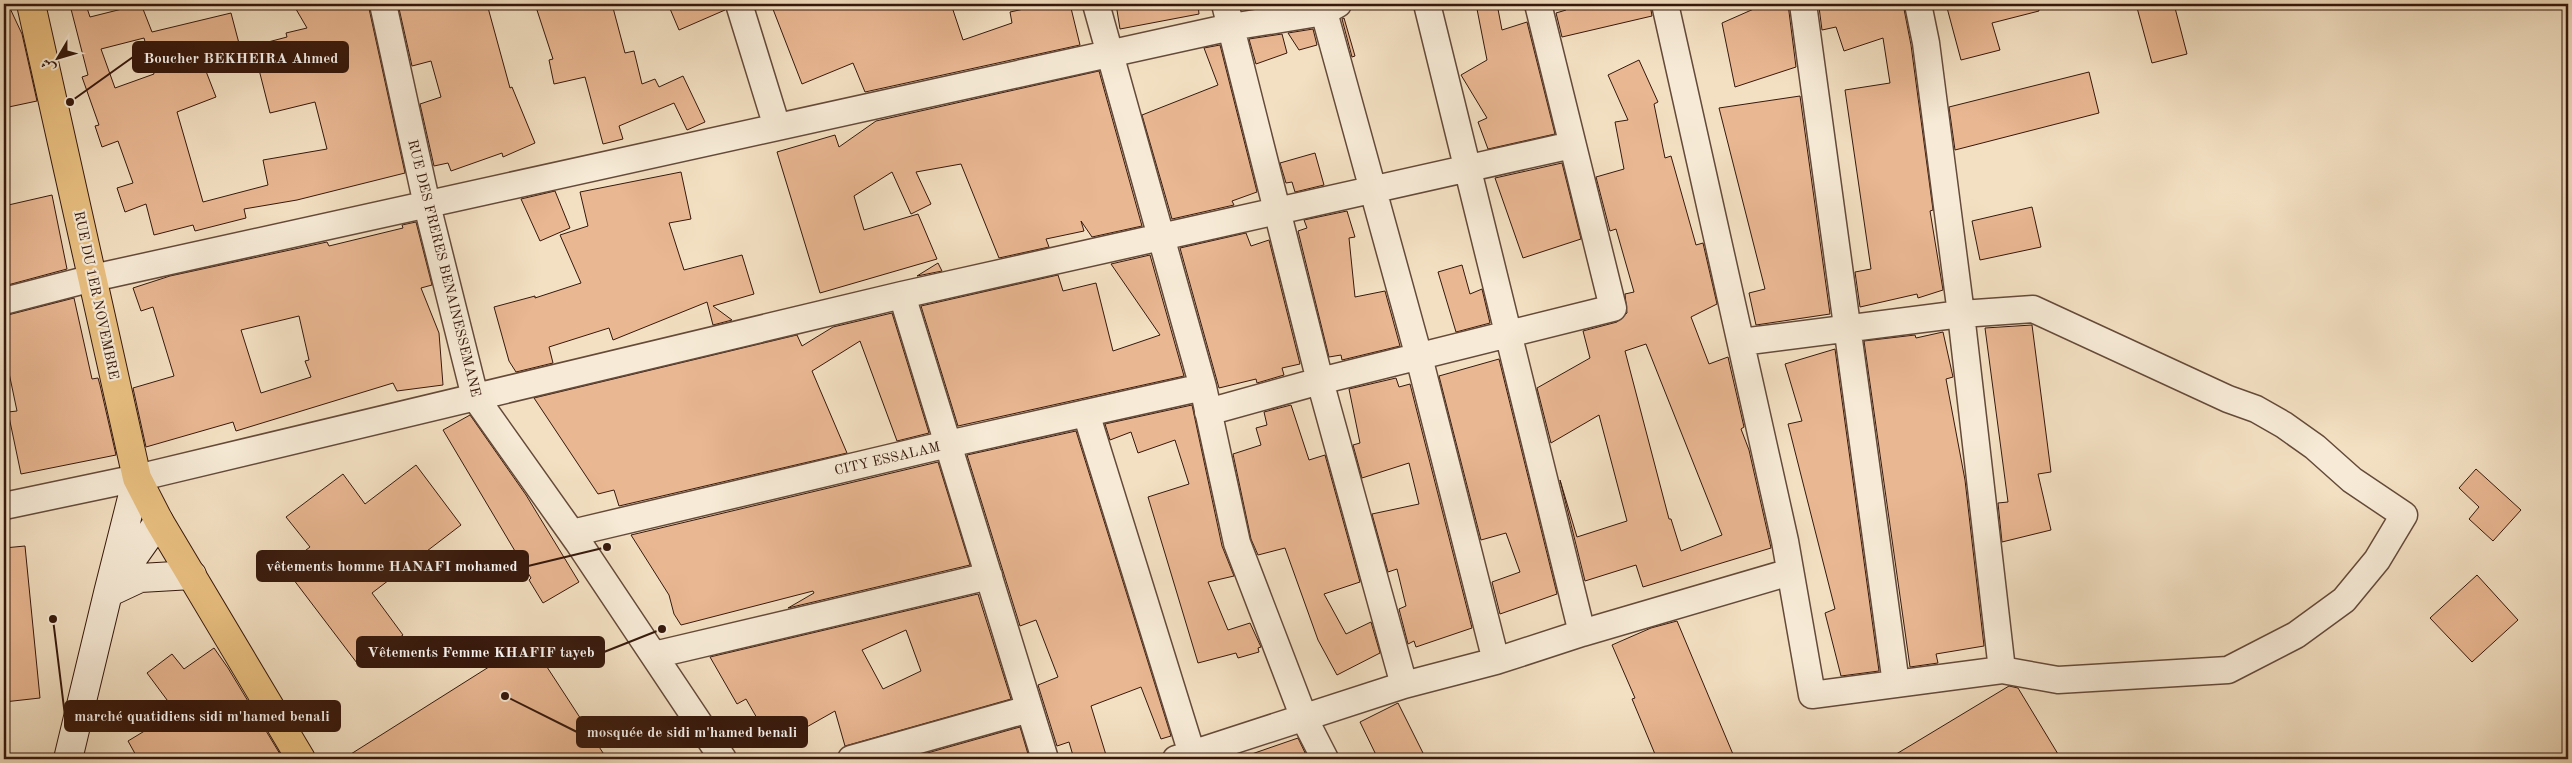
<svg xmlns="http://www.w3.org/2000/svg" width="2572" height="763" font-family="'Old Standard TT',Amiri,serif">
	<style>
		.building { fill: #e9b792; stroke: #36180c; fill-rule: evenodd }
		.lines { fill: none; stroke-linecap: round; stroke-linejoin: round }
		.street-casing { stroke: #654a3a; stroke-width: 29 }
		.secondary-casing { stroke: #36180c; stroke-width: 30 }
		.primary-casing { stroke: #36180c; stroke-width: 30 }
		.street { stroke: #f7ebd7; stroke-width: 26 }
		.secondary { stroke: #f7ebd7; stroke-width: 28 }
		.primary { stroke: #eac081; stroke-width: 28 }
		.labels { text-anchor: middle; stroke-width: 4.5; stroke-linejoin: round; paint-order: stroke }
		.street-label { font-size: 14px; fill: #36180c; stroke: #f7ebd7 }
		.leader { fill: none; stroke: #36180c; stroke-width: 2 }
		.callout-dot { fill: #36180c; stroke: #f7ebd7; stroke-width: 2 }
		.callout { fill: #36180c; stroke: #36180c; stroke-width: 2 }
		.callout-label { font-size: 15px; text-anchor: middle; font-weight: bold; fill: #fff }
	</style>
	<rect width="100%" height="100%" fill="#f3e0c2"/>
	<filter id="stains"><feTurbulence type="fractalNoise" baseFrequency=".004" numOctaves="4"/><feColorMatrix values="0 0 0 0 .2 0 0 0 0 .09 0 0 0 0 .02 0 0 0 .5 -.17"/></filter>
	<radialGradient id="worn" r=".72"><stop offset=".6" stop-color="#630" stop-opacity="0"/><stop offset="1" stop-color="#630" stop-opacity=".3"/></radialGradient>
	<!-- building -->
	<path class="building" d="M4 4H8L22 34 37 101 4 108Z
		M120 4H141L152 32 231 13 241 51 202 61 216 97 177 112 203 202 268 185 263 160 327 149 315 102 270 113 253 46 287 37 286 33 307 28 293 4H368L405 173 297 200 244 209 246 218 195 231 193 225 154 235 146 204 125 212 117 188 133 183 118 141 102 147 95 126 99 125 82 77 88 75 71 9 86 5 90 17 122 9ZM144 38 154 74 115 88 101 49Z
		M398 4H487L510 88 512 87 535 143 503 157 502 153 451 171 448 163 434 166 420 104 441 97 431 61 412 66Z
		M535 4H612L625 53 634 51 642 84 655 79 659 87 683 76 705 122 687 130 674 103 619 126 623 139 603 144 585 77 554 84 549 60 553 59Z
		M668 4H724L725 10 679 30Z
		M771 4H951L963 40 1012 23 1010 12 1047 4H1070L1080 45 865 92 853 63 802 84Z
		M1116 4H1198L1199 14 1120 29Z
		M1476 4H1497L1502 30 1527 22 1555 134 1488 149 1478 122 1487 118 1461 75 1487 60Z
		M1565 4H1650L1652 16 1562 37 1556 13 1566 10Z
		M1765 4H1788L1796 67 1735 87 1722 23Z
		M1829 4H1903L1911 45 1933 210 1930 211 1943 290 1918 298 1917 294 1860 307 1855 272 1871 269 1845 90 1890 83 1883 38 1844 51 1836 27 1822 30 1819 7Z
		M1946 4H2038L2039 11 1992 23 2000 50 1961 60Z
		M2136 4H2174L2187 54 2152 63Z
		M1344 18 1355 56 1352 57 1342 19Z
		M1313 29 1317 45 1299 50 1288 33Z
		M1282 34 1287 53 1256 64 1249 39Z
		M1220 45 1257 192 1232 201 1234 205 1172 219 1142 115 1218 85 1204 48Z
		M1639 60 1658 102 1654 104 1665 158 1671 156 1696 245 1703 243 1717 304 1691 317 1709 364 1728 357 1744 427 1741 429 1749 450 1771 548 1643 587 1636 565 1585 581 1560 480 1577 537 1627 521 1599 415 1551 443 1537 388 1590 358 1583 331 1617 322 1627 313 1625 294 1634 292 1616 229 1610 231 1596 177 1624 169 1615 122 1628 120 1608 75ZM1646 344 1722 535 1681 551 1671 519H1669L1625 351Z
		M1099 71 1142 226 1092 237 1081 221 1084 231 1046 239 1049 247 999 258 961 164 916 172 931 204 911 214 892 172 854 196 864 230 918 214 937 259 820 293 777 152 835 135 839 147 876 121Z
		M2089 72 2099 113 1955 150 1949 107Z
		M1800 96 1830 314 1756 325 1749 293 1765 289 1719 108Z
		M1315 153 1324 185 1295 192 1292 182 1286 183 1280 163Z
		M1562 163 1581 239 1523 258 1495 178Z
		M681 172 691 219 669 223 684 270 742 255 754 294 713 306 732 320 713 325 707 302 613 340 609 328 549 347 553 363 516 372 509 361 494 307 535 296V298L581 283 560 235 588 226 580 192Z
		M555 191 570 228 540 241 521 199Z
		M52 195 67 269 4 286V206Z
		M2032 207 2041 247 1980 260 1972 221Z
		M1347 211 1355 237 1349 238 1355 297 1385 291 1400 346 1342 360 1341 355 1329 357 1298 231 1307 228 1304 220Z
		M416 222 432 285 421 288 439 333 443 385 397 391 393 383 236 431 233 422 146 447 133 388 174 376 153 307 141 311 133 288 170 276 327 242 329 246 403 228 402 225ZM299 316 309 360 305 361 311 377 261 393 241 330Z
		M1246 233 1251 246 1269 240 1300 364 1282 368 1284 375 1257 383 1256 379 1219 388 1180 248Z
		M1150 255 1184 376 958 426 921 306 1058 275 1063 291 1096 283 1113 351 1160 335 1111 264Z
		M938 263 942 271 917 276Z
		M1462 265 1470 294 1482 289 1490 323 1456 332 1438 272Z
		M74 298 92 379 98 378 100 385 116 455 21 474 8 412 17 411 4 349V316Z
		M892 313 929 433 897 441 860 341 812 371 847 453 619 506 614 490 598 494 534 398 797 335 802 346 833 327Z
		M2032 325 2051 472 2038 474 2051 530 2002 542 1998 503 2008 502 1985 328Z
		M1943 332 1953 377 1946 379 1965 480 1984 646 1936 654 1938 663 1910 667 1864 341 1915 335 1916 338Z
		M1835 349 1879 671 1841 676 1825 613 1835 609 1788 424 1802 421 1785 364Z
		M1499 359 1557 594 1500 614 1492 582 1520 572 1506 533 1481 540 1439 376Z
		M1396 378 1399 387 1410 384 1472 628 1416 647 1414 641 1408 644 1399 609 1406 606 1397 569 1388 572 1372 514 1419 504 1409 463 1362 478 1353 445 1360 443 1349 389Z
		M1192 405 1222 546 1234 576 1208 582 1228 630 1250 623 1261 647 1258 648 1259 652 1238 658 1236 653 1198 663 1148 497 1189 484 1175 440 1138 453 1131 432 1110 440 1105 424Z
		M1291 405 1309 460 1325 455 1360 582 1324 594 1346 634 1371 622 1380 653 1337 675 1318 640 1285 548 1258 555 1251 539 1233 454 1261 445 1256 428 1267 425 1264 412Z
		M470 415 526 495 579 582 543 603 529 580 531 578 443 430Z
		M1076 431 1171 736 1161 739 1141 687 1091 706 1106 755 1093 759H1074L1069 742 1057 746 1038 685 1058 677 1036 620 1020 626 967 455Z
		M938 462 970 565 788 608 814 593 813 591 681 625 674 614 669 595 631 535Z
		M416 465 461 525 372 593 403 635 360 667 284 567 310 547 286 517 343 474 365 504Z
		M2476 469 2521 510 2493 541 2469 519 2479 507 2459 488Z
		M25 546 40 698 4 702V548Z
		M2477 575 2518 620 2472 662 2430 618Z
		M978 594 1011 699 845 746 835 711 773 746 746 699 737 704 710 657ZM906 630 921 671 883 689 862 650Z
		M1677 621 1735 759H1657L1632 699 1635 698 1612 645 1651 628Z
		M530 641 607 759H343Z
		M214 648 228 668 283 759H138L128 741 176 712 147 673 172 654 184 669Z
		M2009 686 2018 688 2061 759H1888Z
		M1398 703 1426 759H1378L1360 722Z
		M1020 727 1028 754 1007 759H906Z
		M1298 738 1308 759H1247L1246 756Z"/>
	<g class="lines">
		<!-- street casing -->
		<g class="street-casing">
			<path id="street" d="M383 4 427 205 475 397 578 542 723 759
				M739 4 777 127
				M1096 4 1203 387 1237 543 1304 718 1325 759
				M1225 4 1320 381 1404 685
				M1427 4 1582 633
				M1665 4 1785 541 1812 695 2002 670 1961 314 1926 43 1918 4
				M1803 4 1896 684
				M1324 12 1419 357 1496 661
				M902 295 1045 759
				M4 301 93 278 1231 27 1324 12 1338 4
				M1741 342 1961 314 2033 309 2228 399 2256 409 2284 425 2315 447 2352 480 2404 515 2377 560 2344 600 2296 635 2228 670 2058 680 2002 670
				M1208 412 1320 381 1613 308 1538 4
				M1086 413 1192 754
				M4 506 137 478 902 295 1572 145
				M572 533 948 444 1203 387
				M654 655 989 576
				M851 759 1029 709
				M1176 759 1404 685 1496 661 1582 633 1790 572"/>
		</g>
		<!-- secondary casing -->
		<g class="secondary-casing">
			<path id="secondary" d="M137 478 108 593 140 578 192 575
				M68 759 108 593 159 521"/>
		</g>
		<!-- primary casing -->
		<g class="primary-casing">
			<path id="primary" d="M31 4 137 478 159 521 301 759"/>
		</g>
		<!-- street -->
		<use href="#street" class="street"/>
		<!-- secondary -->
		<use href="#secondary" class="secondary"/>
		<!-- primary -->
		<use href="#primary" class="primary"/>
	</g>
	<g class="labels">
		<!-- street labels -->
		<g class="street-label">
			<text transform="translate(445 268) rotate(76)" y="5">RUE DES FRERES BENAINESSEMANE</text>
			<text transform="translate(97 295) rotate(78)" y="5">RUE DU 1ER NOVEMBRE</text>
			<text transform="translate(887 458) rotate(-13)" y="5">CITY ESSALAM</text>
		</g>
	</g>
	<!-- callouts -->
	<path class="leader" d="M70 102L133 57M607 547L528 566M662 629L604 652M53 619L65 716M505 696L577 732"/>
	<g class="callout-dot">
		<circle cx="70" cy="102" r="5"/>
		<circle cx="607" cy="547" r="5"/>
		<circle cx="662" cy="629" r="5"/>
		<circle cx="53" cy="619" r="5"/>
		<circle cx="505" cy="696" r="5"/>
	</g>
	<g class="callout">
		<rect x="133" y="42" width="215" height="30" rx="5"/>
		<rect x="257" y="551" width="271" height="30" rx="5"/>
		<rect x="357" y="637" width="247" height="30" rx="5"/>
		<rect x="65" y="701" width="275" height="30" rx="5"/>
		<rect x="577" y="717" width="230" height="30" rx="5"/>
	</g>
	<g class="callout-label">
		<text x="241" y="63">Boucher BEKHEIRA Ahmed</text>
		<text x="392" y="571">vêtements homme HANAFI mohamed</text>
		<text x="481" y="657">Vêtements Femme KHAFIF tayeb</text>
		<text x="202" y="721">marché quatidiens sidi m'hamed benali</text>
		<text x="692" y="737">mosquée de sidi m'hamed benali</text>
	</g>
	<!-- margin -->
	<rect width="2572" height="763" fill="none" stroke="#f3e0c2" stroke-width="20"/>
	<rect x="5" y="5" width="2562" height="753" fill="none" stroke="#36180c" stroke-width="2.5"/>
	<rect x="10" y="10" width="2552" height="743" fill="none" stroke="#36180c"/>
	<!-- north arrow -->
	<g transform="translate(58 58) rotate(232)" stroke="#f7ebd7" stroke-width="4" paint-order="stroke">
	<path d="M0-4L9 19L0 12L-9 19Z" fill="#36180c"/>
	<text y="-8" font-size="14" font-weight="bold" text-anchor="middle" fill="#36180c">ش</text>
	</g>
	<rect width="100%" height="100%" filter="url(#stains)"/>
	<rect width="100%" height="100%" fill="url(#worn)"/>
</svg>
